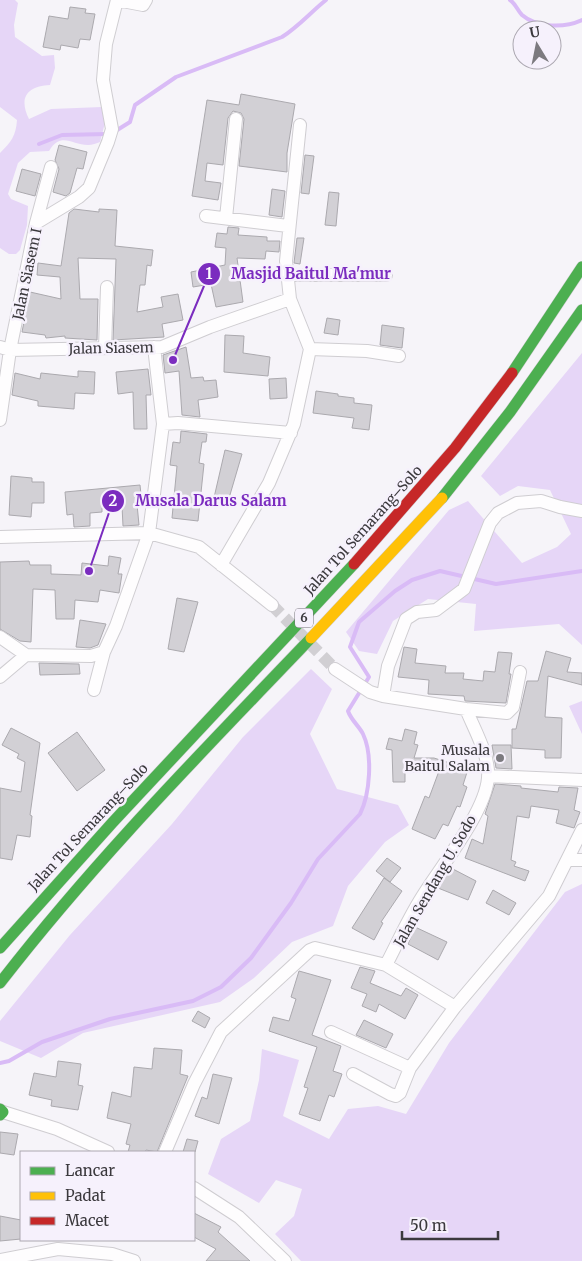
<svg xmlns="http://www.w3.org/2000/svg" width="582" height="1261" font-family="Merriweather,serif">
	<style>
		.green { fill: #e6d6f7 }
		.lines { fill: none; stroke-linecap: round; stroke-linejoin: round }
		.stream { stroke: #d9bbf6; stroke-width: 4 }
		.building { fill: #d2d0d5; stroke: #aba9ae }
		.street-tunnel { stroke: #d1cfd3; stroke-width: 12; stroke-dasharray: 12 6; stroke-linecap: butt }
		.street-casing { stroke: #cfcdd1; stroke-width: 14 }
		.fast-casing { stroke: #cfcdd1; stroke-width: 12 }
		.slow-casing { stroke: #cfcdd1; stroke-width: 12 }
		.jam-casing { stroke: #cfcdd1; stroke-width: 12 }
		.street { stroke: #fefdfe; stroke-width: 12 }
		.fast { stroke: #4caf50; stroke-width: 11 }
		.slow { stroke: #ffc107; stroke-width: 11 }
		.jam { stroke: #c62828; stroke-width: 11 }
		.poi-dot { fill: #7c7a7f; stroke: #f6f1fc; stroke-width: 2 }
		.labels { text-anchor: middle; stroke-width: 5; stroke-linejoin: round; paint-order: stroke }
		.shield { fill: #f6f1fc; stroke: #737076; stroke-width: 1 }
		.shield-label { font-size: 12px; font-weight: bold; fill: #3b393d }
		.street-label { font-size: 14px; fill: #3b393d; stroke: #f6f1fc }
		.poi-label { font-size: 14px; fill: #3b393d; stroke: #f6f1fc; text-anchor: end }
		.leader { fill: none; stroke: #7b2cbf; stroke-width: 2 }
		.callout-dot { fill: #7b2cbf; stroke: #f6f1fc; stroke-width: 2 }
		.mark-label { font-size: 15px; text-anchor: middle; font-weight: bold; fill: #fff }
		.callout-label { font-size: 15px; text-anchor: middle; font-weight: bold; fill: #7b2cbf; stroke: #f6f1fc; stroke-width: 5; stroke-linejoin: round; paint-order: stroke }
	</style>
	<rect width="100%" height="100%" fill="#f6f4f9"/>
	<!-- green -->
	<path class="green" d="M0 0H15L18 3 14 25 15 37 42 56 54 55 55 68 50 85C28 86 18 97 29 119L51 109 102 107 106 119 100 142C97 143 92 145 88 145 72 145 61 131 49 151L30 152 18 163 8 194 11 199 28 206 27 225 20 250 16 254H9L0 248V153C11 142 16 136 17 120L0 107Z
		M582 353V645L559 624 474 631 476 604 428 599 393 621 377 654 359 651 346 632 449 510 468 501 522 563 557 547 571 534 550 490 518 486 500 496 481 476Z
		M311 669 332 689 310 734 337 789 398 805 409 825 385 842 348 886 333 926 292 942 254 978 220 1002 83 1033 41 1058 0 1041V1021L70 935 172 824 243 737Z
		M582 701V734L569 706Z
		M582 884V1261H301L275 1234 294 1216 302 1189 276 1180 259 1203 208 1174 221 1139 250 1121 259 1080 262 1049 299 1060 283 1116 329 1139 348 1109 378 1106 406 1114 449 1043 565 892Z"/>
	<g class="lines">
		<!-- stream -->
		<path class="stream" d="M510 0C516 4 517 10 522 15 537 28 565 28 582 20
			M114 132 130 122 135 105 176 77 282 37C298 27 311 12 326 0
			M39 144 62 135 107 134
			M0 1063 9 1061 42 1042 110 1019 193 1001 221 987 251 958 291 903 318 859 360 814C370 794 373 755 363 734 359 726 351 720 348 711L369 677 350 647 359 622 395 591 412 580 440 571 496 584 582 571"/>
	</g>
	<!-- building -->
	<path class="building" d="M70 7 86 9 85 13 95 14 90 40 80 39 78 48 61 45 60 50 43 47 49 16 68 19Z
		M241 94 295 104 287 153V172L239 166 244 119 241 113 233 111 228 118 223 165 207 163 205 181 221 183 218 200 192 196 207 100 239 105Z
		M59 145 87 152 83 169 77 168 70 193 66 196 53 192 59 169 55 160Z
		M305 155 314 156 309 194 301 193Z
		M22 169 41 174 35 196 16 191Z
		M272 189 285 191 282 217 269 215Z
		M329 192 339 193 336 226 325 225Z
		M74 209 99 212V209L117 210 115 246 153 250 151 266 147 265 145 285H140L137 312 163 307 161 297 178 294 183 320 162 324 164 337 113 340 116 259 78 258 80 299H98L97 340 65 338V336L46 338 45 335 22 332 30 292 61 299 60 277 37 275 38 263 61 266 69 213Z
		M228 227 239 228 238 235 267 237V241H280L279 252 266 251 265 259 237 258 243 302 216 307 211 284 193 287 191 272 225 265 226 248 215 247 217 233 227 234Z
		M297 238H304L300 264 294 263Z
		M327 318 340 320 338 335 324 333Z
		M382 325 404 328 402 348 380 345Z
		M225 335 244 336 243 353 270 357 268 376 224 372Z
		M186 347 191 378 203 377 204 381 216 380 218 397 198 400 200 417 182 415 179 371 165 373 163 355Z
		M148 369 151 395H146L147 429H134L133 392 118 394 116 372Z
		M78 371 95 372 94 394 75 393 74 409 38 406V401L12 395 15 373 40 379 41 373 78 377Z
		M286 378 287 398 270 399 269 379Z
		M316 391 338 394V396L354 398V403L372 405 369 430 352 428 354 418 313 413Z
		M181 431 207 434 206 442H202L199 463 204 464 198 521 172 518 177 466 170 465 173 442 180 443Z
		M225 450 242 454 227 505 213 502Z
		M11 476 32 478V482H44V503H32L31 517 9 515Z
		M140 485 142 504H137L139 525 123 526 122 506 102 508V512L90 513V526L74 527 73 514 67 515 65 492Z
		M109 556 121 558 118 574H122L119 593 100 590 98 602 75 600 74 619H56L55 590 33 589 31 642 20 641 0 629V562L29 561 30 565H51V574L81 575 82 563 108 566Z
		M177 598 198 602 184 652 168 649Z
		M80 620 106 624 98 645 90 648 76 647Z
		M404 647 417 649 415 663 446 666 445 673H464L463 679 483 681 484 671 495 672 498 652 512 653 509 674H511L506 703 465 701 464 696 428 694 429 680 398 677Z
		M546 651 571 658 567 672 582 673V685L548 676 545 717 562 718 561 758H545V750L512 748V729H516L527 681H538Z
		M39 663 79 664 80 674 40 675Z
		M11 728 40 743 30 815 32 816 30 837 17 835 12 860 0 858V788L21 792 25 762 17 758 19 754 2 745Z
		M405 729 417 732 414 744 418 745 414 758H434L468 769 463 785 467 787 460 807 457 806 448 826 443 824 435 839 412 829 425 796 429 798 439 771 405 772V782H393L392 750 386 749 389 738 402 741Z
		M77 732 105 770 77 791 48 753Z
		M492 745H511L512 769 496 768Z
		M495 784 521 786V788L558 792 559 787 578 788 574 810 580 812 574 828 556 823 559 810 531 806 529 818 517 816 511 860 516 862 514 866 529 871 525 881 465 858 472 839 483 844 488 816 485 814Z
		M387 858 401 868 390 882 376 871Z
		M451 868 476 881 468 900 438 888Z
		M384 878 402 891 381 922 383 923 374 940 352 928Z
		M493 890 516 903 509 915 486 903Z
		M415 927 447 942 438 960 408 944Z
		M360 967 375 971 370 983 401 996 406 988 418 995 405 1019 379 1004 376 1012 362 1006 367 994 351 988Z
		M299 971 331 980 312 1035 341 1046 333 1071 342 1074 334 1097 329 1095 320 1121 299 1114 308 1088 304 1087 317 1047 269 1031 273 1017 289 1021 296 999 291 997Z
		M198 1011 210 1018 205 1028 192 1021Z
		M364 1020 393 1034 386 1048 356 1035Z
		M154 1048 182 1050 180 1074 188 1076 157 1152 146 1150 145 1152H128L130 1145 126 1144 131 1124 107 1118 112 1092 131 1097 134 1067 152 1069Z
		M58 1061 81 1064 78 1085 83 1086 78 1110 51 1106 52 1100 29 1095 34 1073 56 1077Z
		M213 1074 232 1078 219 1124 195 1116 202 1097 207 1099Z
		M0 1132 18 1134 14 1155 0 1153Z
		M187 1139 198 1141 195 1152H183Z
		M194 1213 221 1227 218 1232 250 1261H206L216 1249 194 1237Z
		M0 1216 21 1220V1239L0 1241Z"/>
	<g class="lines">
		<!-- street-tunnel -->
		<path class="street-tunnel" d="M272 605 335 669"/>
		<!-- street casing -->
		<g class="street-casing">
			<path id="street" d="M117 0 143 5 146 0
				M206 216 288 226
				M226 218 236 119
				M36 223 51 167
				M286 275H386
				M0 347 10 350 162 347 210 327 290 299 286 261 300 125
				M105 348 107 287
				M310 349 367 351 399 356
				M0 420 10 350 36 223 79 197 89 188 108 142 112 129 103 80 106 44 117 0
				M163 424 178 423 291 433
				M0 537 149 533 199 547 272 605
				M221 565 269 483 294 424 310 349 290 299
				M0 637 26 655 91 656 104 652 116 626 149 533 163 424 154 347
				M335 669 370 692 383 696 466 709 507 713 513 707 520 672
				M0 677 26 655
				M94 690 104 652
				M383 696 388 666 406 619 417 612 436 610 464 589 490 523 498 513 517 503 541 501 560 507 582 511
				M488 776 582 780
				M568 860H582
				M386 965C398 942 408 919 422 897 441 866 485 813 488 778 490 756 474 729 466 709
				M455 1007 549 896 582 830
				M331 1032 410 1068
				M3 1112 57 1129 108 1152
				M165 1152 194 1084 221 1032 310 950 315 948 386 965 455 1007 410 1068 400 1093 396 1096 390 1094 353 1074
				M194 1188 239 1217 285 1261
				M0 1260 58 1249 112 1254 134 1261"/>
		</g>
		<!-- fast casing -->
		<g class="fast-casing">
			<path id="fast" d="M512 373 582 267
				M442 498 510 412 582 310
				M0 948 113 822 354 564
				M0 983C95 860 204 750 311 638
				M0 1109 3 1112 0 1115"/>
		</g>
		<!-- slow casing -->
		<g class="slow-casing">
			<path id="slow" d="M311 638 442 498"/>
		</g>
		<!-- jam casing -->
		<g class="jam-casing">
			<path id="jam" d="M354 564 455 448 512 373"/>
		</g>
		<!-- street -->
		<use href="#street" class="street"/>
		<!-- fast -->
		<use href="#fast" class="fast"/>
		<!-- slow -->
		<use href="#slow" class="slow"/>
		<!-- jam -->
		<use href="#jam" class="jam"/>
	</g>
	<!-- markers -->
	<circle class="poi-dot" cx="500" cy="758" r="5"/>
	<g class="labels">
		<!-- shield labels -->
		<rect class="shield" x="295" y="608.5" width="18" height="19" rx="4"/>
		<g class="shield-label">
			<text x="304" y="622">6</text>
		</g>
		<!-- street labels -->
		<g class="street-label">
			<text transform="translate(27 274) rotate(-78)" y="5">Jalan Siasem I</text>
			<text transform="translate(111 348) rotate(-1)" y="5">Jalan Siasem</text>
			<text transform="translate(363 530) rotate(-48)" y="5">Jalan Tol Semarang–Solo</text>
			<text transform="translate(88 827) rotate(-47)" y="5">Jalan Tol Semarang–Solo</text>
			<text transform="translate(435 881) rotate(-60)" y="5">Jalan Sendang U. Sodo</text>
		</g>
		<!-- poi labels -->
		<g class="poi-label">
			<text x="490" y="755">Musala<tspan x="490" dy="16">Baitul Salam</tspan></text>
		</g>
	</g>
	<!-- callouts -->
	<path class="leader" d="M173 360L209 274M89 571L113 501"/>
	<g class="callout-dot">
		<circle cx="173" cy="360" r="5"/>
		<circle cx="89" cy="571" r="5"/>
		<circle cx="209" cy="274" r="12"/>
		<circle cx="113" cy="501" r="12"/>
	</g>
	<g class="mark-label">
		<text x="209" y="279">1</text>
		<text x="113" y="506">2</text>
	</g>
	<g class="callout-label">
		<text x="311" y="279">Masjid Baitul Ma'mur</text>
		<text x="211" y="506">Musala Darus Salam</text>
	</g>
	<!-- legend -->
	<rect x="20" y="1151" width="175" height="90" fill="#f6f1fc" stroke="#aba7b0"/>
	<rect x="30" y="1167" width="25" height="8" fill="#4caf50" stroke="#aba7b0"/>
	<text x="65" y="1176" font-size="15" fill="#3b393d">Lancar</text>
	<rect x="30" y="1192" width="25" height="8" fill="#ffc107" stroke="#aba7b0"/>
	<text x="65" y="1201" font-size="15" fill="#3b393d">Padat</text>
	<rect x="30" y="1217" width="25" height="8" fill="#c62828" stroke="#aba7b0"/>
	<text x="65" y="1226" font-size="15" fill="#3b393d">Macet</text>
	<!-- north arrow -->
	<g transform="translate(537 45) rotate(350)"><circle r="24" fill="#f6f1fc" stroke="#aba7b0"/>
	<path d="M0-4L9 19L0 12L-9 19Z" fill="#7c7a7f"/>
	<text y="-8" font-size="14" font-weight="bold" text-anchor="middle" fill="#3b393d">U</text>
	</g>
	<!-- scale -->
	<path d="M402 1231v8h96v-8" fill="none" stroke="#3b393d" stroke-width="2.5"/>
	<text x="410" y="1231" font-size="15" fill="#3b393d" stroke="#f6f1fc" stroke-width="4" paint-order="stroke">50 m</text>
</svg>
